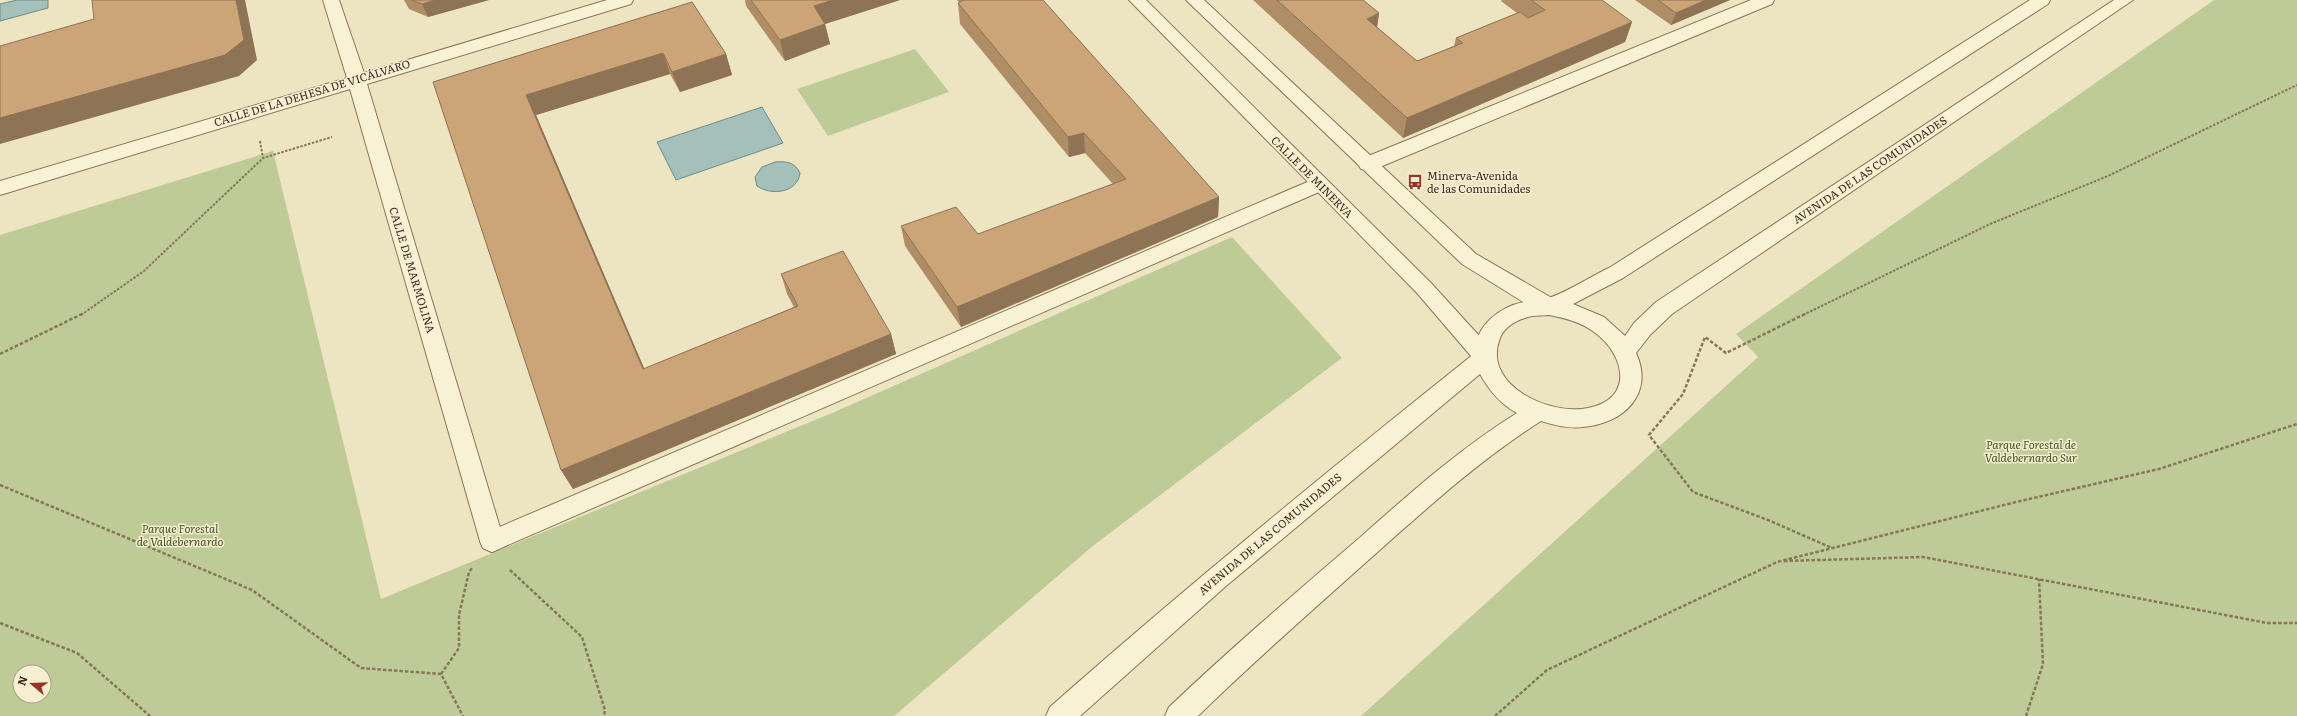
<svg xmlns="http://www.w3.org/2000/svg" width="2297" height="716" font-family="Literata,serif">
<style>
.green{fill:#bfcb96;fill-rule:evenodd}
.water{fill:#a4c0bb;stroke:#6b8e89}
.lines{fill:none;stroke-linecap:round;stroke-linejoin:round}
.pedestrian-casing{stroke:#877659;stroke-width:2}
.minor-casing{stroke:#877659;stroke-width:2}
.tertiary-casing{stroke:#877659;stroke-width:2}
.path-far1{stroke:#877659;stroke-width:2;stroke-dasharray:2.5 1.5;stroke-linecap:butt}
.path{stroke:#877659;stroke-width:2.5;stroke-dasharray:3.5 2;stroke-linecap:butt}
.pedestrian{fill:#f8f2d5;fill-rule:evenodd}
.minor{fill:#f8f2d5;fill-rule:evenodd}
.tertiary{fill:#f8f2d5;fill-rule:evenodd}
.wall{fill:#af8d67}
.shaded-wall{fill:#8e7354}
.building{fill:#cba478;stroke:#8e7354}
.labels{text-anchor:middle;stroke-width:3;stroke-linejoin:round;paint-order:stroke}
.street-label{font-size:11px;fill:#372c1d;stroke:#f5eed1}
.poi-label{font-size:11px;fill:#372c1d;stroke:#f5eed1;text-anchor:start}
.park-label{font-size:11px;font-style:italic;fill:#425324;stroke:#f5eed1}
</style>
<rect width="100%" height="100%" fill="#ede5c2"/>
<path class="green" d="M2214 0H2297V716H1361L1758 357 1736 334Z
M915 49 949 92 828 136 797 89Z
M273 151 381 599 832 413 1232 237 1342 358 1094 545 894 716H0V235ZM20 672H44V696H20Z"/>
<path class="water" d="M17 0H48V8L0 21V4Z
M762 107 783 143 676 180 657 142Z
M775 162C786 161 795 162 800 173 798 193 771 196 757 186L755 177 762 167Z"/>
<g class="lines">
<defs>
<path id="pedestrian" d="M1751 0H1774L1772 4 1375 169 1368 170 1361 169 1358 164 1361 159Z
M1319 177 1326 179 1329 184 1326 189 501 548 492 552 483 548 480 541 483 534Z"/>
<path id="minor" d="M323 0H339L364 73 607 0H633L631 4 367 84 504 541 501 548 492 552 483 548 480 541 350 89 0 195V181L347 78Z
M1129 0H1146L1431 283 1493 351 1496 357 1493 363 1485 365 1477 363 1417 293Z
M1186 0H1204L1476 254 1557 301 1560 307 1557 313 1549 315 1541 313 1462 264Z"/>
<path id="tertiary" d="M2030 0H2050L2048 4 1623 278 1573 304 1604 317 1625 336 1634 323 1656 302 2114 0H2133L1672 314 1650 335 1636 353C1655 394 1623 424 1583 427 1569 429 1554 425 1541 421 1480 460 1427 508 1373 556 1314 609 1254 661 1198 716H1165L1169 707C1230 649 1293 595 1357 540 1408 495 1459 449 1517 413 1500 404 1489 390 1480 374L1226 586 1080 716H1046L1050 707C1188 585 1331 468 1475 353 1475 326 1499 307 1524 302 1531 300 1539 301 1545 299 1563 295 1591 276 1609 268ZM1549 315C1565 318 1581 322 1594 332 1625 354 1635 399 1588 408 1552 416 1484 387 1499 341 1502 329 1514 321 1525 318 1532 315 1541 316 1549 315Z"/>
</defs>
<use href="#pedestrian" class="pedestrian-casing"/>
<use href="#minor" class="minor-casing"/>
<use href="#tertiary" class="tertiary-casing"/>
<path class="path-far1" d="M260 141 263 158
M81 315 144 271 263 158 332 137
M1803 315 1990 224 2108 176 2297 85"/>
<path class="path" d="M1805 314 1726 353 1705 337 1683 394 1649 435 1693 492 1768 520 1832 548
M0 354 82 314
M0 485 252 590 361 668 441 674 463 716
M1784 561 1923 557 2267 623H2297
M510 570 582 637 605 710 604 716
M0 623 77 653 150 716
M441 674 459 648V615L469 572 473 567
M1495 716 1547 670 1777 562 2012 503 2159 469 2297 424
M2026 716 2043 664 2039 579"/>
<use href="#pedestrian" class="pedestrian"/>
<use href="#minor" class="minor"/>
<use href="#tertiary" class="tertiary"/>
</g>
<path class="wall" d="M404 0H489L428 17 409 9Z
M745 0H900L825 24 830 44 785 61 746 6Z
M957 0H1043L1219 197 1218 217 961 327 905 246 901 226 978 234 1113 184 1085 153 1069 157 960 24 958 3 959 2Z
M1253 0H1363L1379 13 1377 27 1417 61 1454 46 1456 38 1517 13 1501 1 1502 0H1602L1632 22 1625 42 1403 138Z
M1635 0H1730L1671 25Z
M692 2 726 54 732 75 680 92 670 74 536 115 644 369 794 307 787 294 781 274 891 334 896 354 573 489 561 470 433 82Z"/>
<path class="shaded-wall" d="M236 0H245L257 60 239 76 0 144V118Z
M436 0H489L428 17 422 4Z
M833 0H900L825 24 830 44 785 61 780 40 814 6Z
M1706 0H1730L1671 25 1676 13Z
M1379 13 1376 34 1367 19Z
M1632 22 1625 42 1403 138 1407 118Z
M663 53 670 74 536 115 653 389 643 369 526 95Z
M726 54 732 75 680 92 672 72Z
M1084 133 1085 153 1069 157 1068 137Z
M1219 197 1218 217 961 327 957 307Z
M891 334 896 354 573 489 561 470Z"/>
<path class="building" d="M92 0H236L244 40 225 55 0 118V46L94 19Z
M412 0H436L422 4Z
M751 0H833L814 6 825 24 780 40Z
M964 0H1043L1219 197 957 307 901 226 956 207 978 234 1126 179 1084 133 1068 137 958 3Z
M1277 0H1363L1379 13 1367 19 1417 61 1463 43 1456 38 1520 12 1528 18 1545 10 1531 0H1602L1632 22 1407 118Z
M1658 0H1706L1676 13Z
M692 2 726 54 672 72 663 53 526 95 643 369 798 306 781 274 843 251 891 334 561 470 433 82Z"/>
<defs>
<symbol id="bus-bare" viewBox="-9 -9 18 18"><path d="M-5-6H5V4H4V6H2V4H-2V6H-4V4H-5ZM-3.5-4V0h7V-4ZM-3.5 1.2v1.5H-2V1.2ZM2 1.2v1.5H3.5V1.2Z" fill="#95352a" stroke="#f5eed1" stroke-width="2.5" paint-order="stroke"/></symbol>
</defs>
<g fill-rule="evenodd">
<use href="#bus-bare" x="1404" y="171" width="22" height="22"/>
</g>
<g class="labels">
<g class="street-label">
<text transform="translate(312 93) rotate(-17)" y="4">CALLE DE LA DEHESA DE VICÁLVARO</text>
<text transform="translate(1870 170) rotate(-34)" y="4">AVENIDA DE LAS COMUNIDADES</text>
<text transform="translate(1312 177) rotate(45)" y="4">CALLE DE MINERVA</text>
<text transform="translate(412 270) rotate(73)" y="4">CALLE DE MARMOLINA</text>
<text transform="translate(1270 534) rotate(-40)" y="4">AVENIDA DE LAS COMUNIDADES</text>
</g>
<g class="poi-label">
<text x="1427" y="180">Minerva-Avenida<tspan x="1427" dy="13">de las Comunidades</tspan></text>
</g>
<g class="park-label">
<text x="2031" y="449">Parque Forestal de<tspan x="2031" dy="13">Valdebernardo Sur</tspan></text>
<text x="180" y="533">Parque Forestal<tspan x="180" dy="13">de Valdebernardo</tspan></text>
</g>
</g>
<g transform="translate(32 684) rotate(289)"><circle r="19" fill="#f5eed1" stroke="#a9a089"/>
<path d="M0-3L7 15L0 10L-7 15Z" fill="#95352a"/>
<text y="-6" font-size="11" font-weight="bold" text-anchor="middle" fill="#372c1d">N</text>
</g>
</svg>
